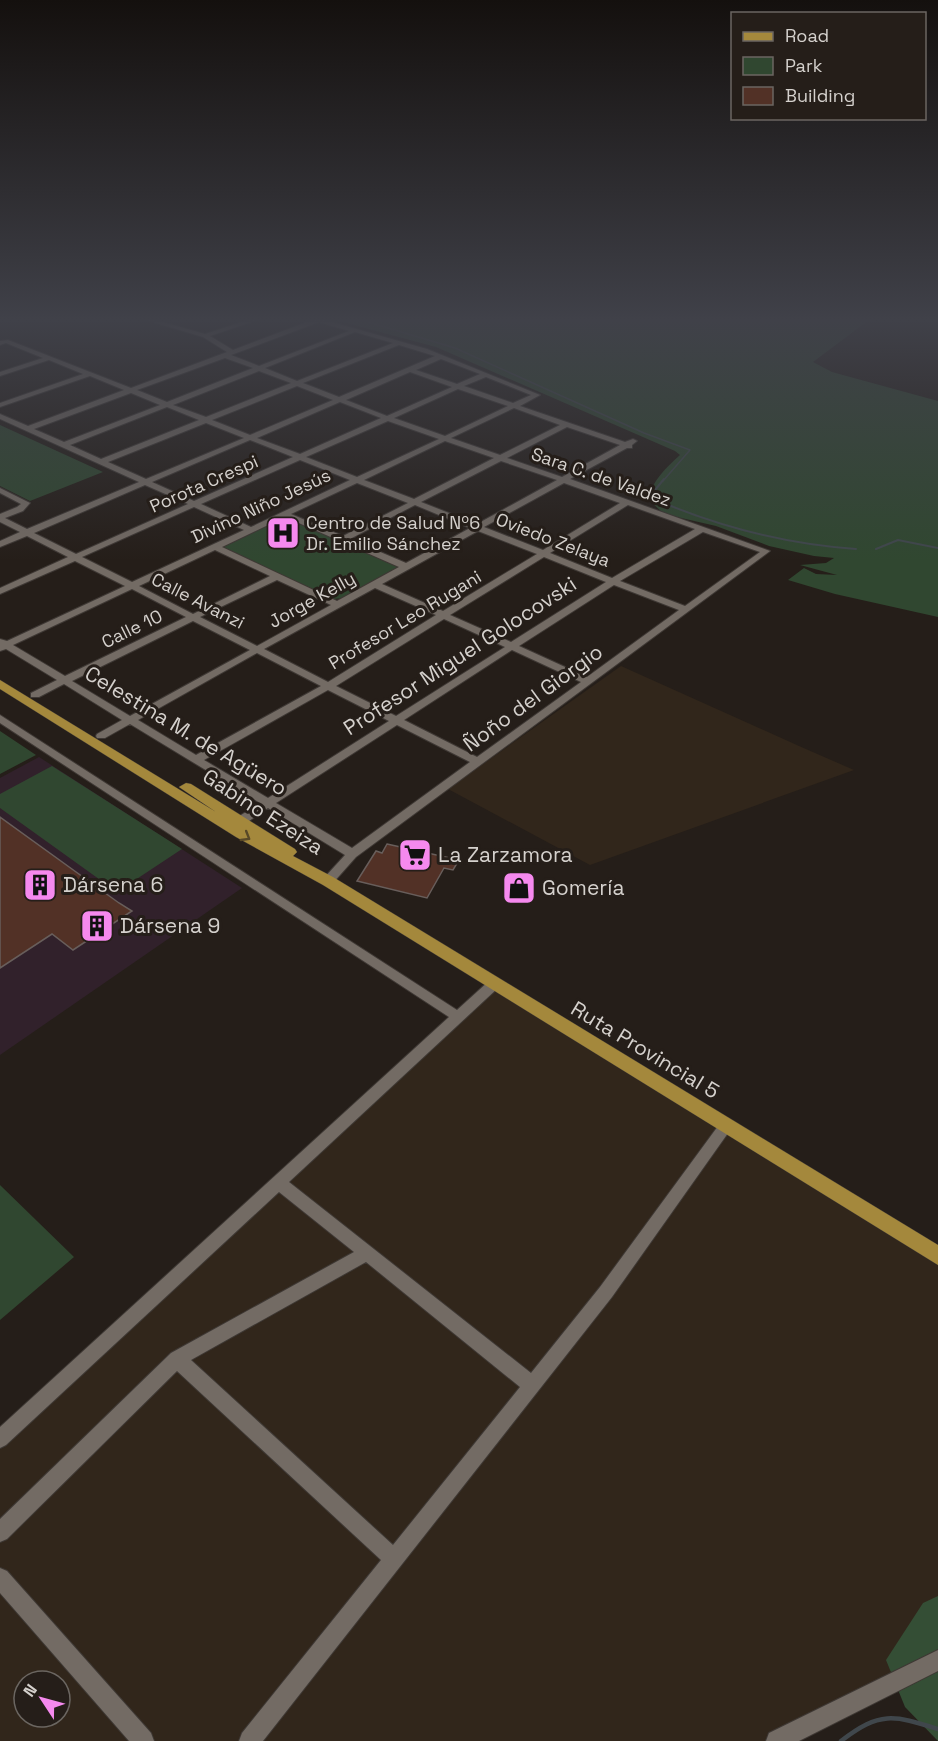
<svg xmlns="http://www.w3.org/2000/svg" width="938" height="1741" font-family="'Space Grotesk',sans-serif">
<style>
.commercial{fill:#31212b}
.built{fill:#31261b;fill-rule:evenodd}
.green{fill:#304730}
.forest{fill:#344e35}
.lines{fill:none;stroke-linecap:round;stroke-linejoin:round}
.stream-far2{stroke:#40474c;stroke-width:1.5}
.stream-far1{stroke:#40474c;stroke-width:2}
.stream{stroke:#40474c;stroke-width:4.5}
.building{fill:#523126;stroke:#685e5b;stroke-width:1.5}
.minor-casing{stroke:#3e3834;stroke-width:2}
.major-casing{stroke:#3e3834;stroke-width:1}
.minor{fill:#736b64;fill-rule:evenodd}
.major{fill:#a4883c;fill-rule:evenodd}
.oneway{stroke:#584827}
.labels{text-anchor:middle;stroke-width:6;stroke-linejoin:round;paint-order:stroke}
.far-street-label{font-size:18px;fill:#d5d1cd;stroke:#251e19}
.far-poi-label{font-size:18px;fill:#d5d1cd;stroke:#251e19;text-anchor:start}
.street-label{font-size:21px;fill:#d5d1cd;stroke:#251e19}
.poi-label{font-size:21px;fill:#d5d1cd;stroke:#251e19;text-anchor:start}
</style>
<rect width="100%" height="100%" fill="#251e19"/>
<path class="commercial" d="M39 757 242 888 0 1055V778Z"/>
<path class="built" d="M621 666 799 746 854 770 590 865 448 789Z
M494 984 938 1258V1660L777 1741H0V1443ZM24 1681H60V1717H24Z"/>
<path class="green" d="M324 317H873L813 362 832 372 938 401V617L835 594 788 580 804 568 816 574 837 575 800 565 826 563 834 558 814 556 769 546 716 526 664 514 649 500C651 481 667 467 680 455L675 451 436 347Z
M0 425 103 472 30 501 0 486Z
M287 518 398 566 399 567 345 598 334 599 224 548V545L278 519Z
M0 731 36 755 0 774Z
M52 766 182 849 117 892 0 808V794Z
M0 1185 74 1257 0 1320Z"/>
<path class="forest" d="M938 1596V1741L905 1707 886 1660 923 1603Z"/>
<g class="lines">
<path class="stream-far2" d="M351 317 455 348 644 433 690 450 663 481"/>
<path class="stream-far1" d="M664 479 655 490 654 499C719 527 785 544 856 549
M876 549 898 540 938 548"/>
<path class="stream" d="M841 1741C880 1711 893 1715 938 1729"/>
</g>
<path class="building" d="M0 817 119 903 132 911 73 950 52 934 0 968Z
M387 844 459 860 453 870 444 868 427 898 357 881 376 851 382 853Z"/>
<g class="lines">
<defs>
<path id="minor" d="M136 317H145L205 334 257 317H266L210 336 233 350 312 320 308 318 314 317 427 349 540 395 520 406 625 442 633 439 637 441 632 445V448H627L570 479 770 551 356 857 332 884H324L322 881 324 878 345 855 268 808 246 823H238L236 820 238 817 260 803 130 724 105 738H97L96 736 97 734 122 720 64 684 39 697H31V693L57 680 6 649 0 651V639L7 641 125 586 75 561 0 594V588L68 557 27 536 0 547V541L20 532 0 522V514L17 507 21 504 0 493V488L30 503 23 511 5 518 27 529 139 482 0 419V414L28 426 124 390 90 376 0 407V403L83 374 49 360 0 376V372L43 358 6 343 0 345V341L8 340 131 388 227 352 203 337ZM319 322 349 331 259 366 231 355ZM355 332 393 343 297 381 265 368ZM399 345 435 356 339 397 303 383ZM225 358 253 368 167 402 137 390ZM441 359 480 374 457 384 416 370ZM259 371 291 383 206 417 173 405ZM410 372 452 387 387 416 346 400ZM486 377 531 395 513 403 464 386ZM297 386 333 400 250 435 212 420ZM458 389 508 406 445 436 394 418ZM131 393 160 405 64 442 34 429ZM340 402 381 418 300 454 257 438ZM167 407 199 420 101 459 70 445ZM514 408 560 425 500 455 451 438ZM388 421 439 439 357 477 306 457ZM206 423 244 438 146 479 108 462ZM567 427 620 445 562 477 507 458ZM250 440 293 457 194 501 152 482ZM445 441 494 458 414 499 364 480ZM300 460 350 480 251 527 201 504ZM501 461 557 480 477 524 421 502ZM357 483 408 503 343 536 291 514ZM564 483 620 503 543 550 484 527ZM145 485 188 504 76 554 34 533ZM415 505 470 528 406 563 350 539ZM628 505 695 529 612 578 550 553ZM194 507 244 530 132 582 82 557ZM285 517 399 567 337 601 222 547ZM478 531 537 554 443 611 382 584ZM703 532 760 552 685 606 620 581ZM215 550 270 576 193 614 139 586ZM544 557 606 582 511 642 450 615ZM277 580 331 605 257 646 200 617ZM614 585 679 610 587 677 519 646ZM375 588 436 615 328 682 264 649ZM132 589 186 617 65 676 13 645ZM444 619 505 647 396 716 336 686ZM193 621 250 650 130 716 72 681ZM512 650 581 682 477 757 404 720ZM257 653 321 686 196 755 138 720ZM328 690 389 721 268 798 204 760ZM397 725 470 762 352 848 276 803Z
M0 715 457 1010 489 981H499L501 984 499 987 289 1182 531 1373 600 1287 721 1122 726 1120 731 1122 733 1126 612 1297 263 1741H239L242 1733 381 1560 177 1371 7 1539 0 1542V1519L171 1353 354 1252 279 1192 6 1445 0 1448V1427L449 1017 0 723ZM366 1262 520 1387 393 1545 191 1360Z
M0 1568 7 1571 151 1733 154 1741H129L0 1593Z
M938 1650V1671L799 1741H766L769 1733Z"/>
<path id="major" d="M0 680 216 812 179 787 186 783 191 784 295 849 297 852 293 856 333 877 938 1245V1265L323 885 236 837 0 689Z"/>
</defs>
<use href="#minor" class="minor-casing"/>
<use href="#major" class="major-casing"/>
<use href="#minor" class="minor"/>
<use href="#major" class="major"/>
</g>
<defs><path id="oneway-chevron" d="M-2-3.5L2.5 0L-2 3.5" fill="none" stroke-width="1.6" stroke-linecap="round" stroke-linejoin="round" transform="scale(1.5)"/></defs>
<use class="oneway" href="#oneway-chevron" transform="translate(246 837) rotate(31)"/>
<linearGradient id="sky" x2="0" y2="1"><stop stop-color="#14100e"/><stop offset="0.57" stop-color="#404149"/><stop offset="1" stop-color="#404149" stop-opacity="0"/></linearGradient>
<rect width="938" height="561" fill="url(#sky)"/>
<defs>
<symbol id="hospital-square" viewBox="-11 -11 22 22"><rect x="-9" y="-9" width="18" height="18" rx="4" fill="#f589ee" stroke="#251e19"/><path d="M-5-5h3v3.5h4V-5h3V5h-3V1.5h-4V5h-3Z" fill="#111"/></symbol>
<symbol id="supermarket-square" viewBox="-11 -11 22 22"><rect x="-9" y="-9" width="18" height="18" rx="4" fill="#f589ee" stroke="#251e19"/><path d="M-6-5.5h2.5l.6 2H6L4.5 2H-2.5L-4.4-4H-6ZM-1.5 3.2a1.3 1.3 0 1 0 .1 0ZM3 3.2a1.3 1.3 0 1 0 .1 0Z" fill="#111"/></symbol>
<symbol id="building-square" viewBox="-11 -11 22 22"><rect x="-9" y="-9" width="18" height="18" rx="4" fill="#f589ee" stroke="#251e19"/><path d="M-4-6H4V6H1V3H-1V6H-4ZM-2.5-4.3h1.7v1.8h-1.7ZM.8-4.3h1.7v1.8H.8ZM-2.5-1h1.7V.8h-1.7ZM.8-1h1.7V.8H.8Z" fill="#111"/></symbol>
<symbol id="shop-square" viewBox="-11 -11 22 22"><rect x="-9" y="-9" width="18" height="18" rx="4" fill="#f589ee" stroke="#251e19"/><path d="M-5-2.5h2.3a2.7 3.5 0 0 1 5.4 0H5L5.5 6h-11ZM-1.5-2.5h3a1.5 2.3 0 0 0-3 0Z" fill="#111"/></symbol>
</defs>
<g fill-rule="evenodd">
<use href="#hospital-square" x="264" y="514" width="38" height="38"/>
<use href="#supermarket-square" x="396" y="836" width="38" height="38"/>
<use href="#building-square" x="21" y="866" width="38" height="38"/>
<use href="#shop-square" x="500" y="869" width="38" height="38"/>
<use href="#building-square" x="78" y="907" width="38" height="38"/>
</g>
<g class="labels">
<g class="far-street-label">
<text transform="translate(601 477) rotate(19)" y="6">Sara C. de Valdez</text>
<text transform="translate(204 484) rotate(-24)" y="6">Porota Crespi</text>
<text transform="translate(261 506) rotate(-25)" y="6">Divino Niño Jesús</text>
<text transform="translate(553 540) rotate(21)" y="6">Oviedo Zelaya</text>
<text transform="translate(312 600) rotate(-29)" y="6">Jorge Kelly</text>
<text transform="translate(198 601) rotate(27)" y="6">Calle Avanzi</text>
<text transform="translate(405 620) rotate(-31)" y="6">Profesor Leo Rugani</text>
<text transform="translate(132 629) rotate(-26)" y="6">Calle 10</text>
</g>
<g class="far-poi-label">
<text x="306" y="529">Centro de Salud Nº6<tspan x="306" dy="21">Dr. Emilio Sánchez</tspan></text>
</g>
<g class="street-label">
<text transform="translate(460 656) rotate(-33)" y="7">Profesor Miguel Golocovski</text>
<text transform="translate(533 698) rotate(-36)" y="7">Ñoño del Giorgio</text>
<text transform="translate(186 731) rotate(31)" y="7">Celestina M. de Agüero</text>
<text transform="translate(263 812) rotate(33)" y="7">Gabino Ezeiza</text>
<text transform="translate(645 1050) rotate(31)" y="7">Ruta Provincial 5</text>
</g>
<g class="poi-label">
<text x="438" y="862">La Zarzamora</text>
<text x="63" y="892">Dársena 6</text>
<text x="542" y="895">Gomería</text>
<text x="120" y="933">Dársena 9</text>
</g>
</g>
<rect x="731" y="12" width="195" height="108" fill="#251e19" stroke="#6b6661" stroke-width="1.5"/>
<rect x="743" y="32" width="30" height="9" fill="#a4883c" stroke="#6b6661" stroke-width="1.5"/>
<text x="785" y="42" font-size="18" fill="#d5d1cd">Road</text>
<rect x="743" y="57" width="30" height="18" fill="#304730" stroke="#6b6661" stroke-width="1.5"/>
<text x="785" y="72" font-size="18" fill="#d5d1cd">Park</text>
<rect x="743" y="87" width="30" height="18" fill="#523126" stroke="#6b6661" stroke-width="1.5"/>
<text x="785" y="102" font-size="18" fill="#d5d1cd">Building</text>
<g transform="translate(42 1699) rotate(306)"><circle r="28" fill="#251e19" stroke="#6b6661" stroke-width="1.5"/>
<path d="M0-4.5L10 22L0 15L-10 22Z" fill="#f589ee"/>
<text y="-9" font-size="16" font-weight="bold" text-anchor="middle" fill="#d5d1cd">N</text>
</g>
</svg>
